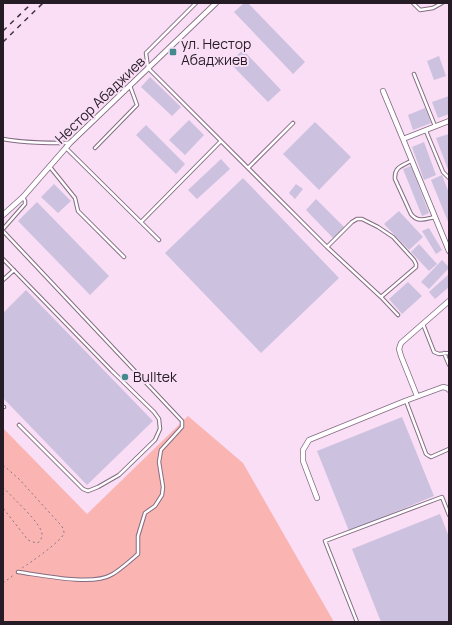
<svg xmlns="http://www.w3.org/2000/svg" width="452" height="625" font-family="Manrope,sans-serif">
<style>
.green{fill:#fab5b2}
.building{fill:#ccc1de}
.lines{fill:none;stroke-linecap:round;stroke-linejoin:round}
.lane-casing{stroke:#836c81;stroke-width:4.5}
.street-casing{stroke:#836c81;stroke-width:6}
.path{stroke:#887787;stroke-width:1;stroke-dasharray:2 3;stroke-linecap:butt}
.lane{stroke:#fff;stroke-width:2.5}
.street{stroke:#fff;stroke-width:4.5}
.rail{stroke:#413540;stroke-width:1.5;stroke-dasharray:5 5;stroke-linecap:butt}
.poi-dot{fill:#428a8d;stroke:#f9def6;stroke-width:1.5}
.labels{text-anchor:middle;stroke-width:4;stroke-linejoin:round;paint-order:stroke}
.poi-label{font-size:14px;fill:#251c25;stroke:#f9def6;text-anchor:start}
.street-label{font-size:14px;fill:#251c25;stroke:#f9def6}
</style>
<rect width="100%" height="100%" fill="#f9def6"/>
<path class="green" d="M188 416 243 463 334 622H3V428L87 514Z"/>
<path class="building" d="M244 3H248L305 62 293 74 234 12Z
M243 50 281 90 268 102 229 62Z
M439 56 446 76 434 80 427 61Z
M150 77 181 107 172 116 141 87Z
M449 96V114L438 118 432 102Z
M425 108 431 123 413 130 408 115Z
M189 120 204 135 185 155 169 140Z
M315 122 351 157 319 190 283 154Z
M146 125 185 164 176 174 136 135Z
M449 134V172L436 138Z
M424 142 436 175 424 180 412 147Z
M221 159 230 169 197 199 188 190Z
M411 166 429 213 422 216 403 169Z
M442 175 449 193V224L431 180Z
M243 178 339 278 261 353 165 253Z
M54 184 71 201 58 213 41 197Z
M296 184 303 189 295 199 289 193Z
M316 199 344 227 333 238 306 210Z
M37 202 109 276 90 295 18 221Z
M399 211 423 237 409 250 384 224Z
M429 228 442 250 436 254 422 231Z
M419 244 437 264 429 271 411 252Z
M442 260 449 267V268L429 289 421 282Z
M449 274V287L435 299 429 292Z
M408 282 422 296 402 314 389 299Z
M26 290 153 421 87 485 3 398V313Z
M402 417 434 496 349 531 317 451Z
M440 514 449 537V622H381L352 549Z"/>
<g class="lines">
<defs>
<path id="lane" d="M196 3 146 53 148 68 327 247 381 297 398 315
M413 3 420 10 433 8 442 3
M414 74 435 126
M426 131 443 172 449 178
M3 139C25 143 47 143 70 143
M66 148 159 240
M95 148 137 105 130 86
M411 161C402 166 394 167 395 179L411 214C418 223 425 219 435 217
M50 167 75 198 78 211 124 257
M248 168 293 123
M141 222 221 141
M3 229 25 204V201L23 197
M3 231 182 421V427L161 450 159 462 163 487 162 495 155 506 145 513 138 536V554C131 560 119 571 111 575 92 586 41 575 18 572
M327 247 352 222 357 219H362L378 227 393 237 414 260 416 264V267L381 297
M3 259 112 371 154 412 159 419 160 429 155 440 119 475 98 487 88 491 83 489 19 425
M3 280 14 270
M423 324 434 352 439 354 449 353
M444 353 449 365
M406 401 426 454 429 456 431 457 449 449
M3 407H4
M357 622 325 541 442 497 449 515"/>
<path id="street" d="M383 91 403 139 449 251
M403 139 449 121
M3 215 23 197 70 143 216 3
M417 396 401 356 399 349 401 343 449 301
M317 498 303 461V450L309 440 405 401 443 387 447 388 449 390"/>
</defs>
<use href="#lane" class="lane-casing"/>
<use href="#street" class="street-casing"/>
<path class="path" d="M3 465 19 479 58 522C61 525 64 528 64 533 63 540 30 563 22 568
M3 487C11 497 43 524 42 535 42 539 40 540 38 543L33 542 28 540 3 508
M3 540V545
M3 583 15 574"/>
<use href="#lane" class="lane"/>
<use href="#street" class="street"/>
<path class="rail" d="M3 31 32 3
M3 42 43 3"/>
</g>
<g class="poi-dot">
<rect x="169" y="48" width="8" height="8" rx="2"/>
<circle cx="125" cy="377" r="4"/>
</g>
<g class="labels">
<g class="poi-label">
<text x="181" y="49">ул. Нестор<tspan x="181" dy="16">Абаджиев</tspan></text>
<text x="133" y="382">Bulltek</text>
</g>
<g class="street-label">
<text transform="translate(100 100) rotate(-44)" y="5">Нестор Абаджиев</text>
</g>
</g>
<rect width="452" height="625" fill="none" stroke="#251c25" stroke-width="8"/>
</svg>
